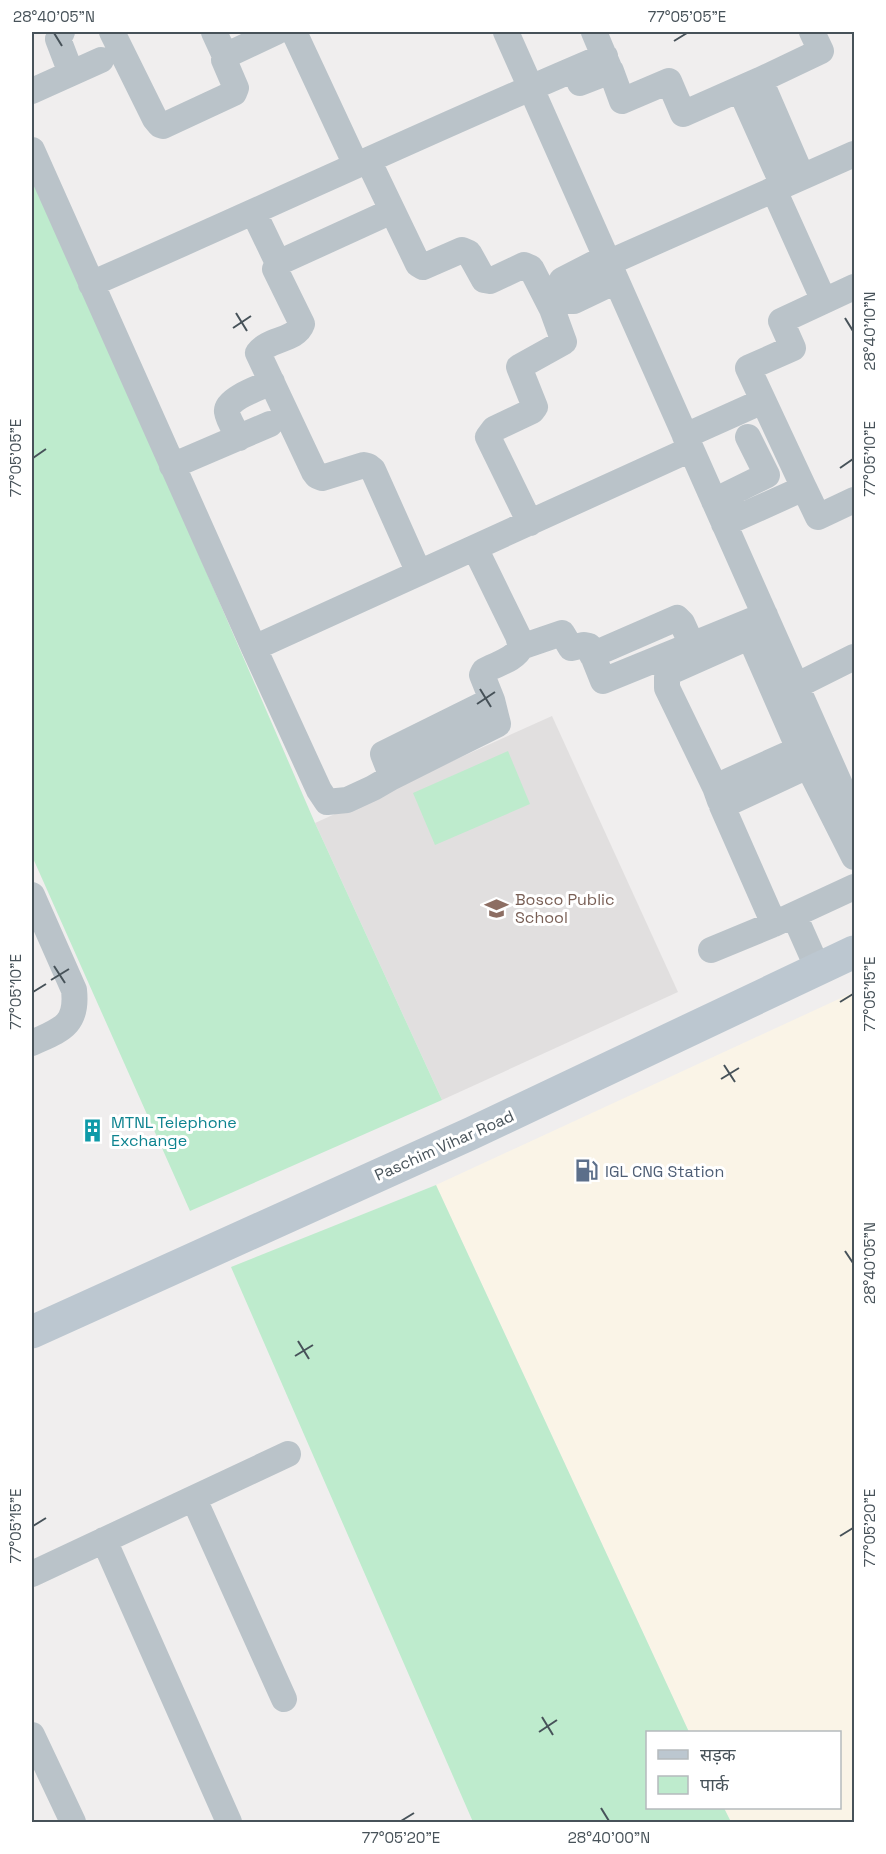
<svg xmlns="http://www.w3.org/2000/svg" width="886" height="1854" font-family="'Space Grotesk','Noto Sans Devanagari',sans-serif">
<style>
.commercial{fill:#faf4e7}
.education{fill:#e1dfdf}
.green{fill:#beebcd}
.lines{fill:none;stroke-linecap:round;stroke-linejoin:round}
.street{stroke:#bac3c9;stroke-width:26}
.secondary{stroke:#bcc7d0;stroke-width:33}
.ticks{fill:none;stroke:#475259;stroke-width:2}
.labels{text-anchor:middle;stroke-width:6;stroke-linejoin:round;paint-order:stroke}
.education-label{font-size:16px;fill:#785e54;stroke:#fff;text-anchor:start}
.culture-label{font-size:16px;fill:#0d838f;stroke:#fff;text-anchor:start}
.street-label{font-size:16px;fill:#475259;stroke:#fff}
.service-label{font-size:16px;fill:#4e5e75;stroke:#fff;text-anchor:start}
.neatline{fill:none;stroke:#475259;stroke-width:2}
.ticks-label{font-size:15px;text-anchor:middle;fill:#475259}
</style>
<rect width="100%" height="100%" fill="#f0eeee"/>
<path class="commercial" d="M854 992V1822H731L724 1808H840V1732H689L436 1185Z"/>
<path class="education" d="M552 716 678 992 442 1100 315 823Z"/>
<path class="green" d="M32 169 315 823 442 1100 190 1211 32 856Z
M508 751 530 804 435 845 413 793Z
M436 1185 689 1732H648V1808H724L731 1822H473L231 1267Z"/>
<g class="lines">
<path class="street" d="M62 32 58 39 71 73
M112 32 155 119 160 125 163 126 234 93 236 88 224 60 225 56 276 32
M214 32 225 56
M294 32 356 165
M506 32 854 816
M594 32 610 70
M760 80 821 51 812 32
M580 83 611 71 622 101 669 81 683 114 760 80 802 177
M740 89 783 185
M32 91 101 60
M32 150 254 648 319 790 327 802 347 800 373 788 392 777 383 754 492 700 482 675 484 671C496 664 515 660 521 647L562 633 571 648 584 645 589 646 603 681 765 615
M368 160 418 264 423 267 462 250 469 253 484 280 490 281 524 265 531 268 552 309 564 342 519 367 535 407 532 411 494 429 488 437 530 523
M774 190 824 301
M392 211 278 263 275 269 302 324C296 341 269 338 258 353L314 472 317 476 322 478 364 465 368 466 373 470 419 573
M254 213 278 263
M605 258 562 280C557 288 560 295 566 301H574L616 281
M608 263 854 154
M91 284C263 209 432 129 605 56
M685 436 763 401
M239 438C235 430 228 420 227 412 225 399 261 387 272 382
M172 466 270 424
M804 488 818 517 854 500
M714 501 767 475 748 437
M724 524 804 488 748 368 793 348 781 321 854 287
M475 548 518 636 521 647
M254 648 691 449
M592 655 677 618 682 623 692 645
M796 686 854 657
M812 764 722 806 774 924 854 887
M808 766 854 857
M392 777 498 724 492 700
M715 787 667 688V677L672 671 744 639H748L753 644 799 749
M720 801 715 787 815 742
M32 895 74 990C78 1026 60 1030 32 1043
M794 915 818 969
M711 950 774 924
M194 1499 284 1699
M104 1540 229 1822
M32 1574 288 1454
M32 1735 73 1822"/>
<path class="secondary" d="M32 1332 472 1133 854 952"/>
</g>
<path class="ticks" d="M54 33 62 46M674 41 687 33M236 313 247 331M845 318 853 331M233 328 251 316M33 458 46 449M840 468 853 459M480 689 491 707M477 704 495 692M54 966 65 983M51 980 69 969M33 992 46 984M840 1002 853 994M724 1065 735 1082M721 1079 739 1068M845 1251 853 1263M298 1341 309 1359M295 1356 313 1345M33 1526 46 1518M840 1536 853 1528M542 1717 553 1735M539 1732 557 1720M601 1808 609 1821M401 1821 414 1813"/>
<defs>
<symbol id="school-bare" viewBox="-9 -9 18 18"><path d="M0-5L7-2L0 1L-7-2ZM-4 1L0 2.5L4 1V4Q0 6-4 4Z" fill="#8d6e63" stroke="#fff" stroke-width="2.5" paint-order="stroke"/></symbol>
<symbol id="building-bare" viewBox="-9 -9 18 18"><path d="M-4-6H4V6H1V3H-1V6H-4ZM-2.5-4.3h1.7v1.8h-1.7ZM.8-4.3h1.7v1.8H.8ZM-2.5-1h1.7V.8h-1.7ZM.8-1h1.7V.8H.8Z" fill="#0f9aa8" stroke="#fff" stroke-width="2.5" paint-order="stroke"/></symbol>
<symbol id="fuel-bare" viewBox="-9 -9 18 18"><path d="M-5.5-6h7V0h2V4h1.3V-2.5L3-4.5l.8-.8L6-3V5H2.5V1h-1V6h-7ZM-4.2-4.7v3.2H.2V-4.7Z" fill="#5c6f8a" stroke="#fff" stroke-width="2.5" paint-order="stroke"/></symbol>
</defs>
<g fill-rule="evenodd">
<use href="#school-bare" x="480" y="892" width="33" height="33"/>
<use href="#building-bare" x="76" y="1114" width="33" height="33"/>
<use href="#fuel-bare" x="570" y="1154" width="33" height="33"/>
</g>
<g class="labels">
<g class="education-label">
<text x="515" y="905">Bosco Public<tspan x="515" dy="18">School</tspan></text>
</g>
<g class="culture-label">
<text x="111" y="1128">MTNL Telephone<tspan x="111" dy="18">Exchange</tspan></text>
</g>
<g class="street-label">
<text transform="translate(444 1145) rotate(-24)" y="6">Paschim Vihar Road</text>
</g>
<g class="service-label">
<text x="605" y="1177">IGL CNG Station</text>
</g>
</g>
<rect width="886" height="1854" fill="none" stroke="#ffffff" stroke-width="66"/>
<rect x="646" y="1731" width="195" height="78" fill="#ffffff" stroke="#b5babd" stroke-width="1.5"/>
<rect x="658" y="1750" width="30" height="9" fill="#bcc7d0" stroke="#b5babd" stroke-width="1.5"/>
<text x="700" y="1761" font-size="18" fill="#475259">सड़क</text>
<rect x="658" y="1776" width="30" height="18" fill="#beebcd" stroke="#b5babd" stroke-width="1.5"/>
<text x="700" y="1791" font-size="18" fill="#475259">पार्क</text>
<rect x="33" y="33" width="820" height="1788" class="neatline"/>
<g class="ticks-label">
<text x="54" y="22">28°40'05"N</text>
<text x="687" y="22">77°05'05"E</text>
<text transform="translate(870 331) rotate(-90)" y="5">28°40'10"N</text>
<text transform="translate(16 458) rotate(-90)" y="5">77°05'05"E</text>
<text transform="translate(870 459) rotate(-90)" y="5">77°05'10"E</text>
<text transform="translate(16 992) rotate(-90)" y="5">77°05'10"E</text>
<text transform="translate(870 994) rotate(-90)" y="5">77°05'15"E</text>
<text transform="translate(870 1263) rotate(-90)" y="5">28°40'05"N</text>
<text transform="translate(16 1526) rotate(-90)" y="5">77°05'15"E</text>
<text transform="translate(870 1528) rotate(-90)" y="5">77°05'20"E</text>
<text x="401" y="1843">77°05'20"E</text>
<text x="609" y="1843">28°40'00"N</text>
</g>
</svg>
